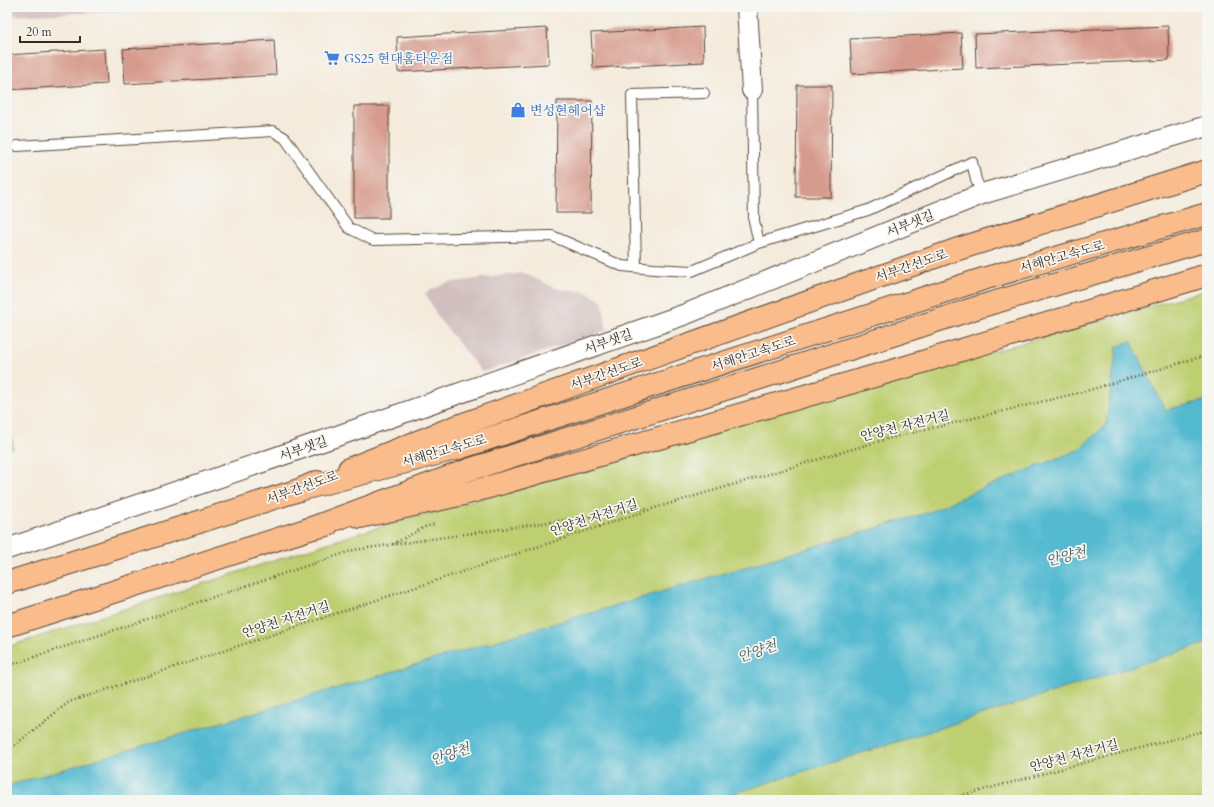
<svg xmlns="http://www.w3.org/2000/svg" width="1214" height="807" font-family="Cardo,'Noto Serif KR',serif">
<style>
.industrial{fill:#d1bfbf}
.green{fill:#becf71;stroke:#7c7c48}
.water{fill:#52bad0;stroke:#467277}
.building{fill:#d79b8d}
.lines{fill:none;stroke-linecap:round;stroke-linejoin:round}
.service-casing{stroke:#57473a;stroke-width:12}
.minor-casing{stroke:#57473a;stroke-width:22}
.trunk-casing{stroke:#57473a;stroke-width:24}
.motorway-casing{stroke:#57473a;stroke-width:24}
.path{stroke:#57473a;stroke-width:2.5;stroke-dasharray:1 3;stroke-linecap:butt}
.service{stroke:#fff;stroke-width:10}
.minor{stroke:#fff;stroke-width:20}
.trunk{stroke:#f9bc8a;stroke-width:22}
.motorway{stroke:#f9bc8a;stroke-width:22}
.labels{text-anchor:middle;stroke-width:3.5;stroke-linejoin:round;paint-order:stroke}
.shop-label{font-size:13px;fill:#366cbe;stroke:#f6f6f2;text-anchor:start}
.street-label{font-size:13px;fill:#3b2a1e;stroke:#f6f6f2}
.water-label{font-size:14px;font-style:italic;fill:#435c5c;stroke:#f6f6f2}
</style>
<rect width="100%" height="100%" fill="#f6f6f2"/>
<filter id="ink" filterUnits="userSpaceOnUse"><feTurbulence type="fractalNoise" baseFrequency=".025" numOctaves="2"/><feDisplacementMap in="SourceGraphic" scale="8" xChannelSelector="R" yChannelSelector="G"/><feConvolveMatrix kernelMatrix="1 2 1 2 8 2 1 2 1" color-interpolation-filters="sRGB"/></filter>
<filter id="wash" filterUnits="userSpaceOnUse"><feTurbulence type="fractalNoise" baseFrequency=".012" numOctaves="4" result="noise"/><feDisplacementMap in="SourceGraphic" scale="16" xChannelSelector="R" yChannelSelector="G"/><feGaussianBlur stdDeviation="0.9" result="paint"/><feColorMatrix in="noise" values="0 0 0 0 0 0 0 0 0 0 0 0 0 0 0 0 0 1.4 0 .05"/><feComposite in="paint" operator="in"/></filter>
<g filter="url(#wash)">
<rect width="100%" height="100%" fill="#f4ebdc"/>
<path class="industrial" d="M7 7H231L7 16Z
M523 273 558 289 584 291 602 301 607 330 482 372 439 319 425 293 446 283Z"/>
<path class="green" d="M1207 290V800H7V647L359 533Z
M7 412 13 448 7 450Z"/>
<path class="water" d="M1131 341 1165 410 1207 400V643L714 800H7V786L930 512 971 493 1078 450 1106 425 1117 347Z"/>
<g id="blocks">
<path class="building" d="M1168 26 1169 60 976 68 975 34Z
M703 27 704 62 593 68 591 33Z
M547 28 549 64 398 72 397 37Z
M961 33 963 68 852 74 850 39Z
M274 40 276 75 125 84 123 49Z
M105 49 107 84 7 90V55Z
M797 85H832L831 197H796Z
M557 101H592L591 213H556Z
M354 106H389V218H354Z"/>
</g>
</g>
<g filter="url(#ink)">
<use href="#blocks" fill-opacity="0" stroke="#57473a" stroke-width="1"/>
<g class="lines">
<defs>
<path id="service" d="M752 90 754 221 759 243
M17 146 273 131 285 138 349 228 373 240 552 236 622 266 654 269 692 271 759 243 868 210 972 162 976 180 982 194
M636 267 632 95 704 93"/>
<path id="minor" d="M747 7 752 90
M7 549 214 479 686 314 982 194 1207 126"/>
<path id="trunk" d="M349 469 455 427 955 250 1207 171
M360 517 468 493 909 366 1207 275
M7 583 299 490 317 482
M7 626 309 529 327 525"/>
<path id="motorway" d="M299 490 459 448 983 279 1207 214
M309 529 468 470 757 379 982 306 1207 240"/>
</defs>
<use href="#service" class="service-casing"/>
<use href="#minor" class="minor-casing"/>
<use href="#trunk" class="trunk-casing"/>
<use href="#motorway" class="motorway-casing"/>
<path class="path" d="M393 544 425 527 435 524
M7 666 354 550 648 508
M7 749 15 745 69 702 655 508 883 440 1086 391 1207 355
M945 800 1207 730"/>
<use href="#service" class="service"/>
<use href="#minor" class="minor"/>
<use href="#trunk" class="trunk"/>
<use href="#motorway" class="motorway"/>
</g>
</g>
<defs>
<symbol id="supermarket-bare" viewBox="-9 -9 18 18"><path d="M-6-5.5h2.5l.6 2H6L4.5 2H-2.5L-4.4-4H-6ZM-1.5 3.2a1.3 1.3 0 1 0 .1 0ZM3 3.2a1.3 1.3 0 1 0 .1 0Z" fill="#3f7fe0" stroke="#f6f6f2" stroke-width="2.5" paint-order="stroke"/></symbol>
<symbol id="shop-bare" viewBox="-9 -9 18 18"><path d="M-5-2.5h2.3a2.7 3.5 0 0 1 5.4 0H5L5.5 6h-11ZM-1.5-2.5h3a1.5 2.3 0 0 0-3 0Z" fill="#3f7fe0" stroke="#f6f6f2" stroke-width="2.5" paint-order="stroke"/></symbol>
</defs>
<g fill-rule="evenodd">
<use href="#supermarket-bare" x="321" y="47" width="22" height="22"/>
<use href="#shop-bare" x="507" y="99" width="22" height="22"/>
</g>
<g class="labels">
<g class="shop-label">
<text x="344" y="63">GS25 현대홈타운점</text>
<text x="530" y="115">변성현헤어샵</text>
</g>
<g class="street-label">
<text transform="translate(910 223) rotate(-22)" y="5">서부샛길</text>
<text transform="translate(1062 256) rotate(-16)" y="5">서해안고속도로</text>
<text transform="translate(911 265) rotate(-19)" y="5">서부간선도로</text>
<text transform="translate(608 341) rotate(-19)" y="5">서부샛길</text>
<text transform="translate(753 353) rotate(-18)" y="5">서해안고속도로</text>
<text transform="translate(606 373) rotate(-19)" y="5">서부간선도로</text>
<text transform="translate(905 425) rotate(-14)" y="5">안양천 자전거길</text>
<text transform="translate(303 448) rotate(-19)" y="5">서부샛길</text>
<text transform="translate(444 450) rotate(-16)" y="5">서해안고속도로</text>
<text transform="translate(302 487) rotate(-20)" y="5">서부간선도로</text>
<text transform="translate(594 517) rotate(-18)" y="5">안양천 자전거길</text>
<text transform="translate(286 619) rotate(-18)" y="5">안양천 자전거길</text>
<text transform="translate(1074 755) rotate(-15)" y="5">안양천 자전거길</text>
</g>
<g class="water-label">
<text transform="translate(1066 556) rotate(-14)" y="5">안양천</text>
<text transform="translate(757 651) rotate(-19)" y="5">안양천</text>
<text transform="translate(450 754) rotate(-19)" y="5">안양천</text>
</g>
</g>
<rect width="1214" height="807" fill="none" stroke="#f6f6f2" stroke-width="24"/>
<path d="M20 36v6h60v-6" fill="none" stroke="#3b2a1e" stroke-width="2"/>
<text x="26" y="36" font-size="12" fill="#3b2a1e" stroke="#f6f6f2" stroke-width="3" paint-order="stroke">20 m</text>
</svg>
